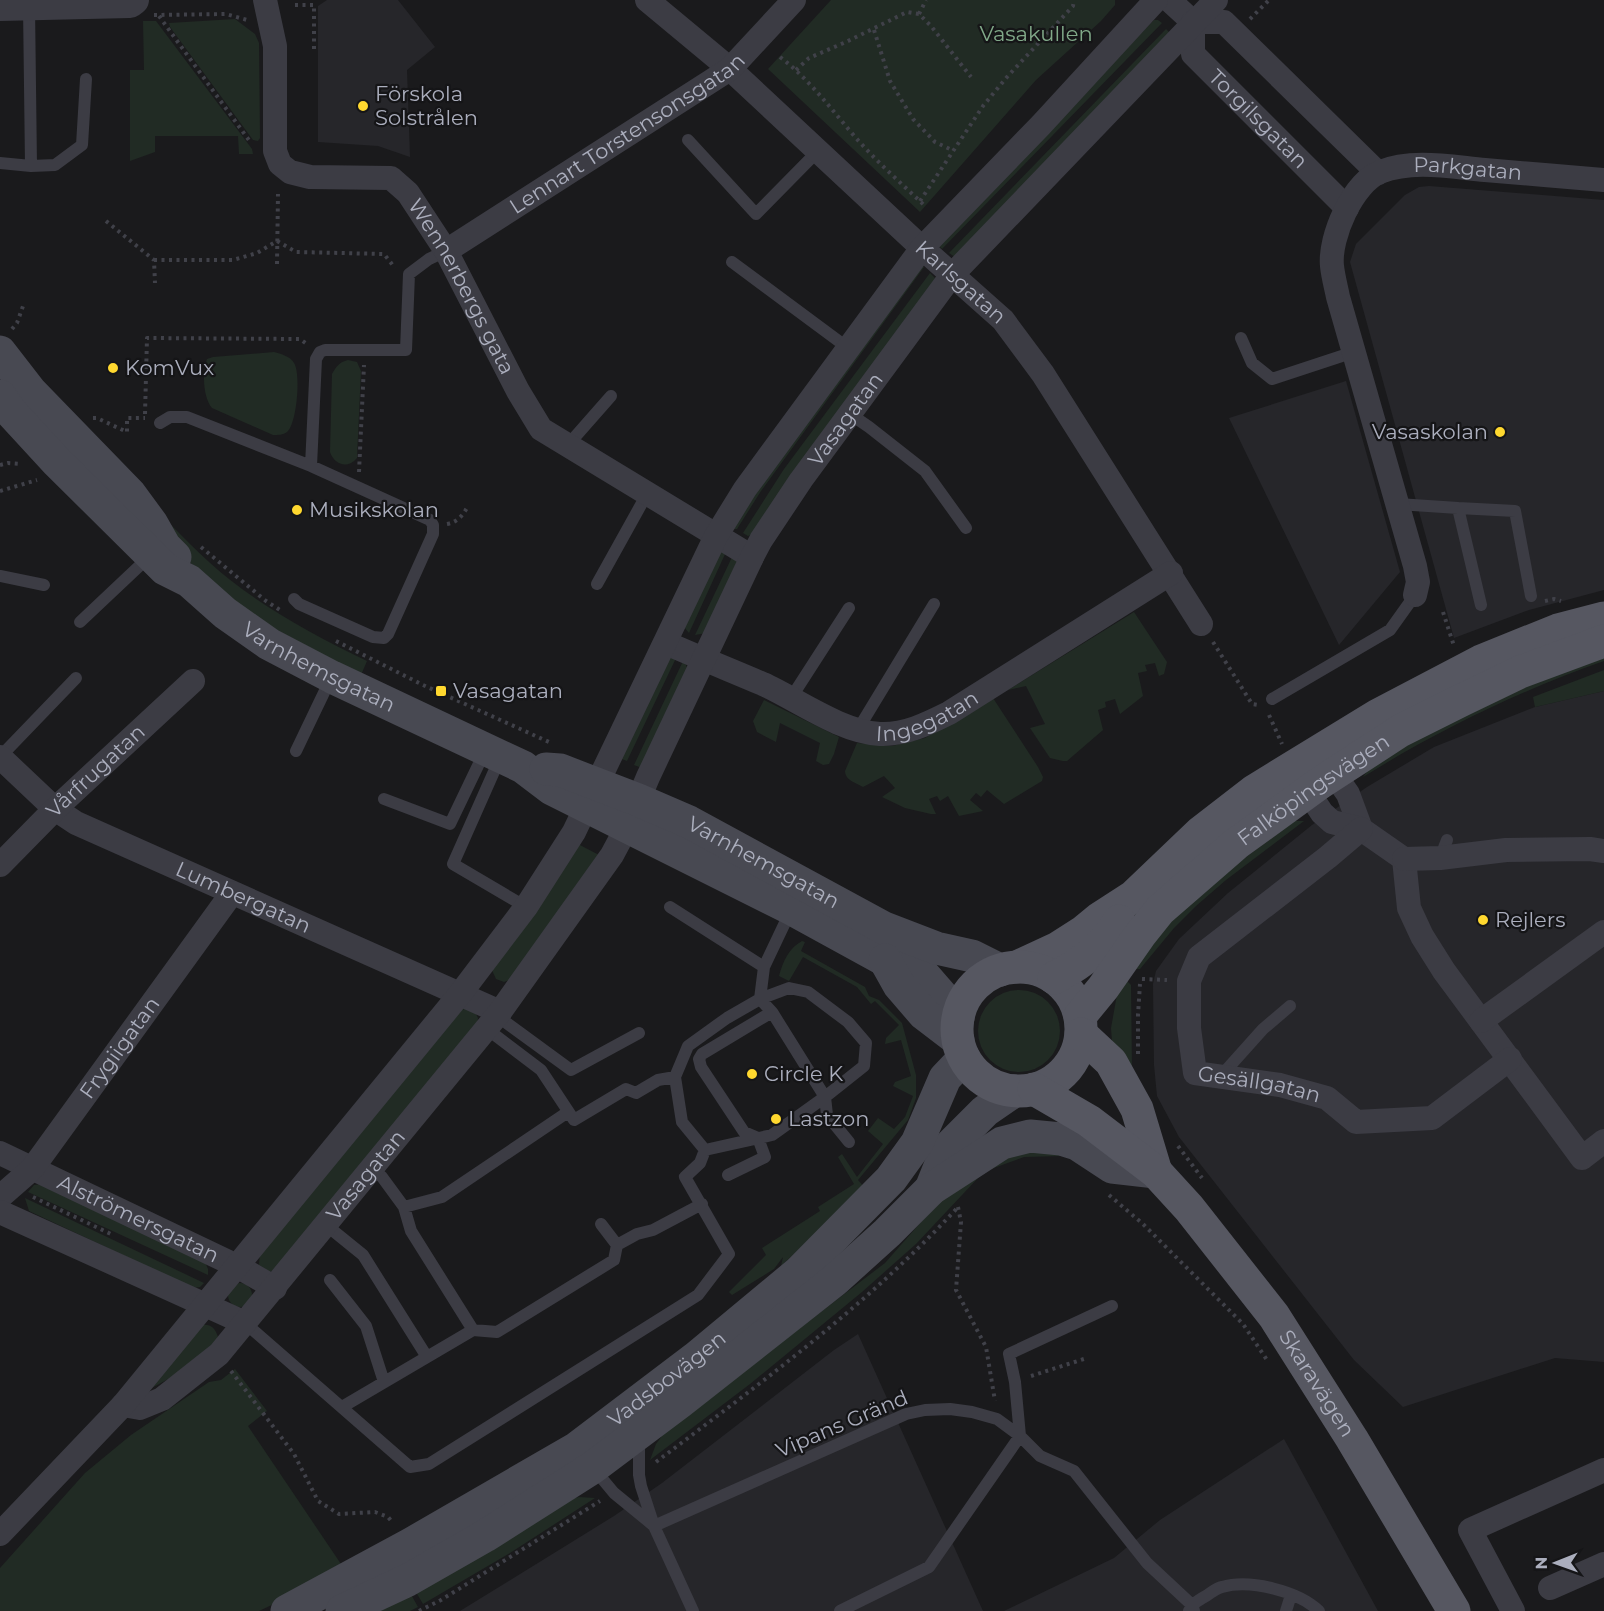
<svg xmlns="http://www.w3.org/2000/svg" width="1604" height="1611" font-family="Montserrat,sans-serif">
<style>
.built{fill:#26262a}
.green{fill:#212b24}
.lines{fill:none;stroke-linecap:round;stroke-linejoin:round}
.path{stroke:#404149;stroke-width:4;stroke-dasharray:3 4.5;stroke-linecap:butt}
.service{stroke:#3c3c44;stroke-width:12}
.minor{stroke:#3c3c44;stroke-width:24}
.tertiary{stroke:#3c3c44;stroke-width:30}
.secondary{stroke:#484952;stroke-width:33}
.primary{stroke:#565761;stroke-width:33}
.poi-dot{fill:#ffd82f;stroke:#151517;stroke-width:2}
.labels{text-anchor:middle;stroke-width:4.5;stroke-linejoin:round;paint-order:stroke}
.park-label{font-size:21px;fill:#81a989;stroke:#151517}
.poi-label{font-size:21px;fill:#abaebd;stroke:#151517;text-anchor:start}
.street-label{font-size:21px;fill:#abaebd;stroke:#151517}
</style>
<rect width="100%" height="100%" fill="#1a1a1c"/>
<path class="built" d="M327 0H398L435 47 407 70 410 157 378 146 318 142V6Z
M1429 186 1604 200V590L1529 610 1454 638 1350 262 1356 244 1405 195 1419 187Z
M1346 381 1400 572 1339 645 1229 418Z
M1604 691V1362L1555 1358 1403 1407 1354 1360 1179 1137 1157 1096 1154 1065 1153 984 1156 971 1179 939 1228 893 1312 825 1367 787 1434 747 1535 707Z
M858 1334 983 1611H460L614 1516 662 1483 834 1350Z
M1284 1439 1378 1611H1004L1114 1558 1160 1520Z"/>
<path class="green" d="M831 0H1115V5L1101 21 1036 80 920 212 768 69Z
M235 19 255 34 259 43 260 138 258 141 253 140 170 27 169 23Z
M1154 20H1158L1162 23 942 249 936 243Z
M143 21H156L252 149 253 154H239L238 136H155V152L130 161V70H144Z
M1166 29 1171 34 955 257 949 253Z
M916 263 924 267 761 491 737 529H734L753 486Z
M930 273 935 278 934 284 751 535 748 536 743 533 784 469Z
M274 352C281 354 290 356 294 363 301 373 297 424 287 432 283 435 278 435 273 435L212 408C203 397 202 373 207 359L213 357Z
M348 360 357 362 361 371 357 458C347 470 334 464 330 452L332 374C336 367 339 362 348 360Z
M152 506C177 530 202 558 229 579 272 613 318 637 367 661L361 675 264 623 222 593 176 549Z
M719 550 726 552 689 633 684 627Z
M733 555 738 559 706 633 695 635Z
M1134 612 1167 662 1164 674 1159 676 1155 663 1145 665 1147 671 1138 673 1143 696 1120 714 1115 699 1105 702 1106 707 1098 710 1103 730 1067 761H1063L1050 758 1030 728 1045 724 1026 686 1008 690Z
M1604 648V661C1519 691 1439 730 1363 777L1379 754Z
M677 656 627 761 619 758 669 658Z
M684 659 687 668 642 768 634 765Z
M1604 670V691L1535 707 1533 697Z
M993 698 1038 767 1043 777 1042 781 1004 804 987 790 981 797 976 793 970 800 983 811 959 816 948 796 940 801 937 796 929 799 936 814H931L905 808 882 797 895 788 884 776 863 787C856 783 845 780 845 771L857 743 892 746 925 738Z
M764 700 839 737 834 754 829 764 823 765 816 761 820 743 780 723 776 742 757 732 753 721Z
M1295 821H1304L1226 880 1196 906 1174 928 1140 969H1134L1170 913Z
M578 844 599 855 512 979 504 982 496 979 491 968Z
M802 941 805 942 801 951 865 987 869 996 879 1000 902 1023 916 1075V1098L908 1120 858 1180 865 1188 781 1266 783 1257 774 1269 732 1295 729 1292 766 1255 762 1248 820 1211 818 1207 854 1184 838 1157 842 1154 857 1177 883 1144 868 1131 878 1118 894 1129 905 1117 913 1096 893 1086 895 1082 911 1076 901 1040 885 1044 886 1038 899 1025 875 1001 871 1004 857 987 803 957 789 981 779 976C783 961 789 948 802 941Z
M1127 981 1131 985 1132 1069 1112 1041 1111 1028 1118 989Z
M978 1031a41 41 0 1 1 82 0a41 41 0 1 1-82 0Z
M467 1008 474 1010 478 1018 477 1026 276 1270 270 1272 259 1265 260 1252 457 1011Z
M1031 1146 1062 1156 1024 1157 991 1169 978 1178 916 1244 862 1292 750 1384 650 1460 656 1444 667 1429 885 1263 951 1188Z
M42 1184 205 1262 208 1269V1275L28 1192 34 1185Z
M25 1198 204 1283 200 1287 193 1288 29 1211Z
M228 1295a12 12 0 1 1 24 0a12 12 0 1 1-24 0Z
M202 1325C211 1324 215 1328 218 1337 209 1356 169 1380 149 1389Z
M235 1369 267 1411 248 1426 345 1570 259 1611H0V1568L85 1473 131 1435 209 1382 221 1380Z
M579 1497 595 1498 510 1553 423 1604 413 1587 564 1500Z
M408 1589 418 1607 410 1611H364Z"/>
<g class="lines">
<path class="path" d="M295 5H314V49
M919 14 926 0
M154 15 226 14 247 20
M159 16 251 143
M1250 19 1269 0
M874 30 890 81 913 119 935 142 952 150
M780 57C810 80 831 109 856 138 877 162 902 184 925 206
M796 70 809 58 846 42 907 12 919 14 931 26 971 77
M920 201 983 106 1007 77 1073 6 1074 0
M106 221 154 260 155 283
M154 260H233L257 253 277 241 296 252 384 254 395 268
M277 264 278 194
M12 329 17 323 23 306
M145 414 147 338 300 339 307 344
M93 418H97L127 432V418H145
M0 465 8 463 22 464
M359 472 364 365
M0 491 37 480
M447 524C458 522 463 515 468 506
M201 547 266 601 280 610
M1545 601 1554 599 1561 601
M1443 612 1454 646
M336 641 423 685 549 742
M1213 642 1252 704 1258 705
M1269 715 1282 744
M1142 979 1167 980
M1138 1054V1015L1140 984
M1178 1146 1202 1178
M1109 1195 1143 1224 1243 1324 1267 1360
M33 1197 113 1235
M958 1207 961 1222 956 1290 986 1347 995 1401
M231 1371 294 1454 318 1501 339 1514 375 1512 388 1517 393 1523
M1031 1376 1087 1358
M656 1462C761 1383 870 1303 959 1206
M419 1611 441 1600 600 1501"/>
<path class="service" d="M29 6 31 166
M688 140 756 214 818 151
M0 163 31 166 55 165 82 145 86 79
M732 262 848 348
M1241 338 1252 363 1272 379 1354 352
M850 414 869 427 925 471 966 528
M160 423 170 417H187L311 466 430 520 433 525V534L388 634 384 638 373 637 299 604 294 599
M567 446 611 396
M311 466 316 359 320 352 325 350H406L409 274 429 259 446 251
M1398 504 1458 508 1481 605
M1458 508 1515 511 1531 596
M0 576 44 585
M597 584 647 494
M80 622 151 555
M791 698 849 608
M1272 699 1390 630 1415 595
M857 731 934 604
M296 751 331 678
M0 757 76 678
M500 758 453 864 526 907
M384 799 450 824 485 751
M1440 858 1447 840
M670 907 764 967
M791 910 764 967 760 999 772 1012 825 1097 772 1135 705 1150 682 1122 675 1077 688 1046 727 1018 760 999 789 988 808 992 848 1022 866 1043 864 1066 825 1097 827 1115 849 1142
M497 1016 571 1070 639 1033
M487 1029 541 1070 574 1120 626 1089 636 1093 658 1080 675 1077
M1220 1077 1263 1029 1290 1006
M372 1169 382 1177 404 1207 411 1231 473 1330
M728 1175 765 1157 758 1138 744 1132 701 1067 699 1059 702 1054 772 1012
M404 1207 442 1197 568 1112
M601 1224 617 1245
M326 1225 363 1255 427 1357
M330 1280 366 1326 384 1382
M245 1323 410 1467 429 1464 698 1295 729 1254 685 1177 700 1163 705 1150
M342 1407 473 1330 497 1332 614 1260 617 1245 637 1234 653 1230 702 1204
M639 1437V1475L641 1486 654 1526 693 1611
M594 1469 614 1493 653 1525
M654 1526 906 1414 925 1410 950 1409 972 1412 997 1419 1020 1436 1040 1456 1074 1471 1147 1563 1192 1605 1194 1611
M840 1611 929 1567 1020 1436 1015 1382 1009 1354 1112 1306
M1189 1611C1193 1603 1199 1600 1206 1596 1211 1593 1216 1588 1222 1587 1250 1579 1298 1591 1319 1611
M1286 1611 1291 1595"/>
<g class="minor">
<path id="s1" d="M265 0 275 46V151L280 164 290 172 310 177 391 178 408 193 446 251 518 391 541 429 752 557"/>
<path id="s2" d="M647 0 730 69 922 248 1003 320 1043 374 1201 624"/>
<path d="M1169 0 1193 22H1224L1378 173"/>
<path id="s3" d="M1193 22V54L1347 208"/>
<path id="s4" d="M446 251 730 69 794 0"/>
<path id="s5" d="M1415 595 1418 582 1415 566 1338 297C1336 287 1333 276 1332 266 1329 237 1353 183 1380 172 1413 159 1451 167 1485 170 1525 173 1564 177 1604 180"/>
<path id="s6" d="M666 643C698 657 730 670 763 684 798 700 841 732 880 734 905 735 927 724 949 713L1171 573"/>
<path id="s7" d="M0 757 55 809 76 823 500 1012"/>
<path d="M1319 767 1334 774 1348 794 1361 829"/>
<path d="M1306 777 1308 792 1322 813 1332 822 1361 829 1404 859 1409 908 1422 936 1444 971 1582 1158 1604 1141"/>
<path id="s8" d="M1361 829 1328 857 1199 957 1189 981V1028L1195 1073 1280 1085 1327 1098 1356 1122 1432 1118 1510 1059"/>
<path d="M1404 859 1440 858 1506 850 1590 849 1604 851"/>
<path id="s9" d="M0 865 55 809 193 681"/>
<path d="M1481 1021 1604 932"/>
<path id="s10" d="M0 1153 237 1266 275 1288"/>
<path id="s11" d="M0 1197 32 1169 232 893"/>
<path d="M0 1212 245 1323"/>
<path id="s12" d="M123 1405 140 1408 162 1399 219 1354 500 1012 612 855 627 827 648 777 752 557 761 540 801 480 952 275 1216 0"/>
<path d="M0 1534 123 1405 460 994 526 907 574 832 716 536 745 489 922 248 1041 125 1156 0"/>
<path d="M1550 1588 1604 1564"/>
<path d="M1513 1611 1470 1530 1604 1470"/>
</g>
<path class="tertiary" d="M0 6 130 3 134 0"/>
<g class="secondary">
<path d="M0 352 31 392 130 494 152 524 165 547 175 557"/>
<path id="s13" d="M0 396 10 411 57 462 165 569 189 581 225 613 269 644 332 677 523 767 552 789 792 909 885 960 910 965 922 973 942 996 958 1018"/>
<path id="s14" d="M546 769 560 770 638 800 689 822 884 928 936 948 972 956 1000 970"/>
<path d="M885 960 899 985 924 1014 958 1040"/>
<path d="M931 1189 947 1149 985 1111 1014 1091"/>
<path id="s15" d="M287 1611 411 1544 577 1448 697 1357 798 1273 891 1179 917 1143 945 1078 964 1058"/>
<path d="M342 1611 408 1580 485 1536 592 1468 680 1402 835 1280 887 1233 931 1189 1002 1143 1030 1136 1061 1139 1077 1144 1112 1167 1156 1172"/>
</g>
<g class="primary">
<path d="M1017 967 1058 948 1083 932 1100 918 1134 896 1201 832 1254 791 1378 715 1481 661 1558 630 1604 618"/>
<circle cx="1019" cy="1029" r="62"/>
<path d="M1054 978C1081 964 1104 947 1119 921"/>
<path id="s16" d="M1080 1016 1103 988 1140 935 1160 910 1236 844 1320 783 1400 731 1462 700 1520 672 1604 641"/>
<path d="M1081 1034 1111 1062 1137 1109 1156 1172"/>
<path id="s17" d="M1034 1089 1089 1121 1156 1172 1189 1208 1274 1316 1352 1439 1454 1611"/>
</g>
</g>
<g class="poi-dot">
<circle cx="363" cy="106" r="6"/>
<circle cx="113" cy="368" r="6"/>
<circle cx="1500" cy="432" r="6"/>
<circle cx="297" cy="510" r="6"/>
<rect x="435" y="685" width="12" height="12" rx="3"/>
<circle cx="1483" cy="920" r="6"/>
<circle cx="752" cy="1074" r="6"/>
<circle cx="776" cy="1119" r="6"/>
</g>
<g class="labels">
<g class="park-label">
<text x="1036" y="41">Vasakullen</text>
</g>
<g class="poi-label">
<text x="375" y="101">Förskola<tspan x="375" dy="24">Solstrålen</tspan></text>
<text x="125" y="375">KomVux</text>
<text x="1488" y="439" text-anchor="end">Vasaskolan</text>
<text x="309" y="517">Musikskolan</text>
<text x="453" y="698">Vasagatan</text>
<text x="1495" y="927">Rejlers</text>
<text x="764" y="1081">Circle K</text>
<text x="788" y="1126">Lastzon</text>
</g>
<g class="street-label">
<text dy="7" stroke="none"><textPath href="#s3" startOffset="124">Torgilsgatan</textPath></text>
<text dy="7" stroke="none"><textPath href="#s4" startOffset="216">Lennart Torstensonsgatan</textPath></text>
<text dy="7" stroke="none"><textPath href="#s5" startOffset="540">Parkgatan</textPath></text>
<text dy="7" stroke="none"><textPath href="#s2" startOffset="422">Karlsgatan</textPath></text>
<text dy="7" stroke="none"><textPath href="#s1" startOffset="411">Wennerbergs gata</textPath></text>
<text dy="7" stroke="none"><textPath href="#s12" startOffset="1245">Vasagatan</textPath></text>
<text dy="7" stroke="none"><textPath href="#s13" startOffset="423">Varnhemsgatan</textPath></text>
<text dy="7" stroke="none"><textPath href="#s6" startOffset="284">Ingegatan</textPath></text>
<text dy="7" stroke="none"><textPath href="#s9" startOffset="134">Vårfrugatan</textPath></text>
<text dy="7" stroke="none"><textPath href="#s16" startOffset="328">Falköpingsvägen</textPath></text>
<text dy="7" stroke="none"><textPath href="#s14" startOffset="238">Varnhemsgatan</textPath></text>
<text dy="7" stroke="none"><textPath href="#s7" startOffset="284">Lumbergatan</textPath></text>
<text dy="7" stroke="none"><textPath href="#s11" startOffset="192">Frygiigatan</textPath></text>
<text dy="7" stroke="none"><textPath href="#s8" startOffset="390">Gesällgatan</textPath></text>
<text dy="7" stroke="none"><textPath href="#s12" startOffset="345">Vasagatan</textPath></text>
<text dy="7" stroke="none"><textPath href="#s10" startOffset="153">Alströmersgatan</textPath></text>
<text dy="7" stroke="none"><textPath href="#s15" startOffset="446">Vadsbovägen</textPath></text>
<text dy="7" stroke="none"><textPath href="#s17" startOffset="414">Skaravägen</textPath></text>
<text transform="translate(842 1424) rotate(-23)" y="7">Vipans Gränd</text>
</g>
</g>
<g transform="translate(1556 1563) rotate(269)" stroke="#151517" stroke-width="4.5" paint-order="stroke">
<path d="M0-4.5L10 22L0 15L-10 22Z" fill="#abaebd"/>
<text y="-9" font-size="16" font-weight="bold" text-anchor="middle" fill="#abaebd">N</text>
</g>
</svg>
